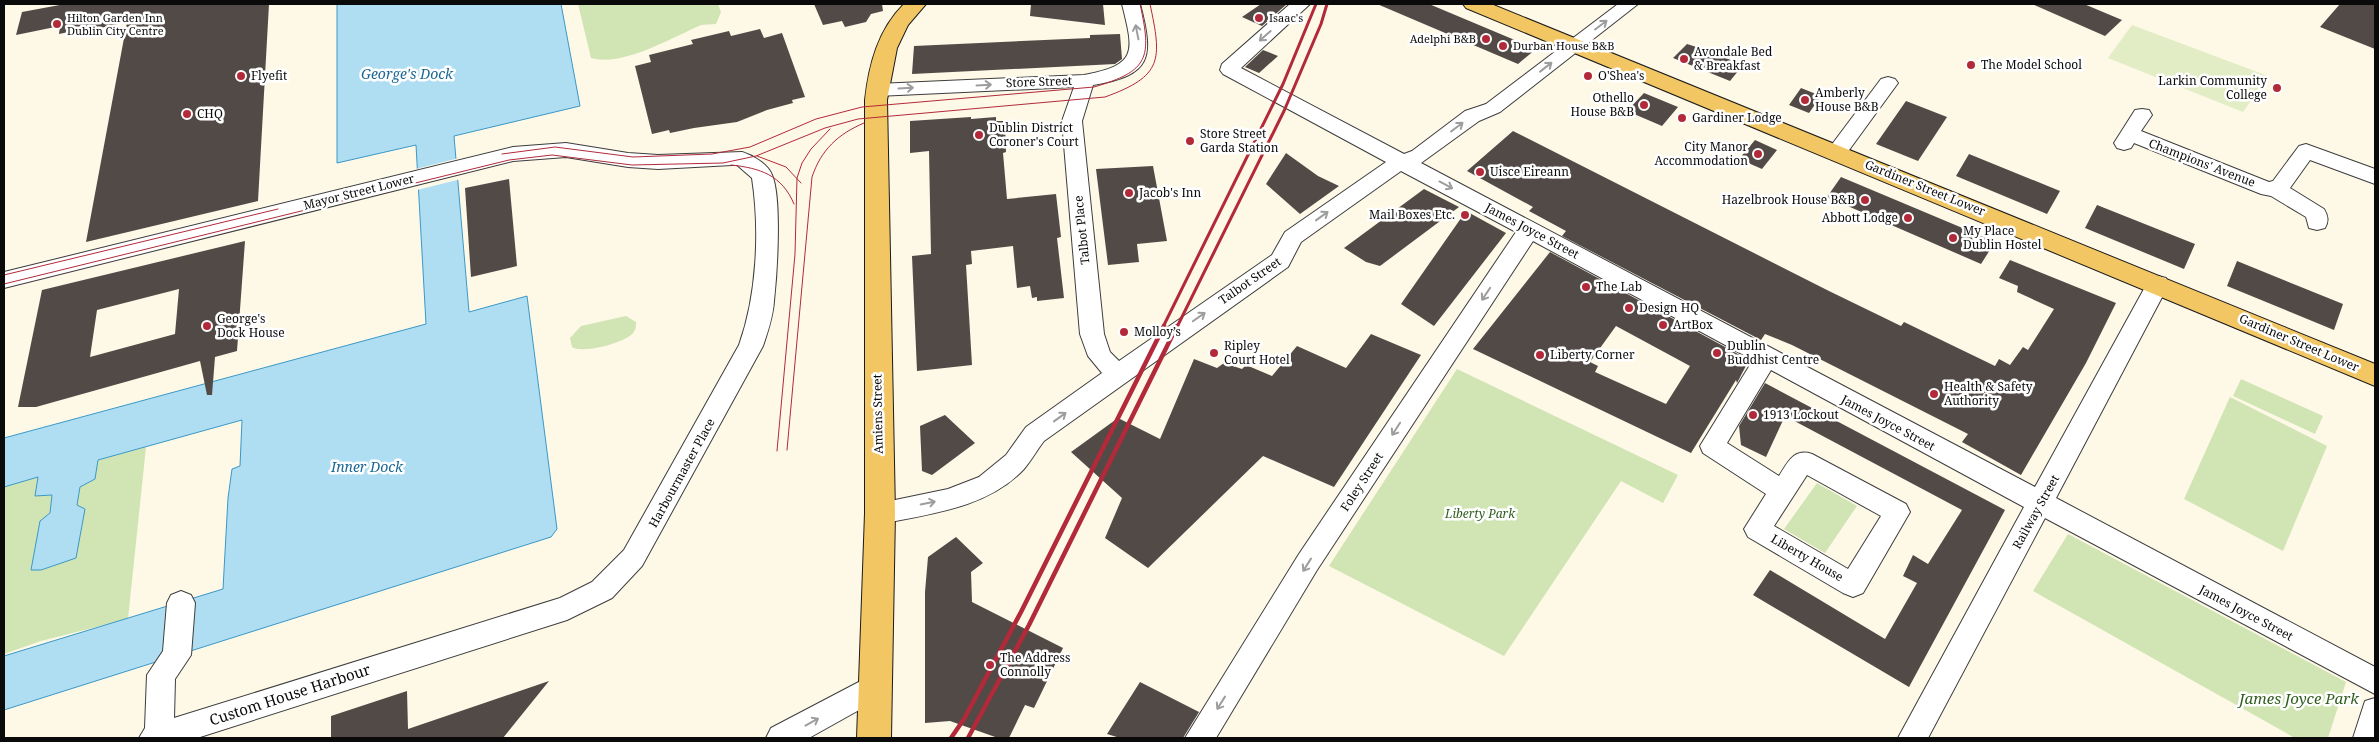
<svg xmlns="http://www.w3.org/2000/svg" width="2379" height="742" font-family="'Noto Serif',serif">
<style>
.green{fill:#d1e5b4}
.pitch{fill:#e2edc5}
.water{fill:#afdef3;stroke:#3a98c6}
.pier{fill:#fef8e7}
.building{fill:#524a47;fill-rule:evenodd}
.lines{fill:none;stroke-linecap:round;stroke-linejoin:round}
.minor-casing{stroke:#3d3d3d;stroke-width:2}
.major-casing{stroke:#1b1b1b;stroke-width:2}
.minor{fill:#fff;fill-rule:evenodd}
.major{fill:#f2c663;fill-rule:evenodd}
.tram{stroke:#b22a39;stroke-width:1}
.rail-far1{stroke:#b22a39;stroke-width:3}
.rail{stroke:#b22a39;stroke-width:4.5}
.oneway{stroke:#9d9d9d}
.poi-dot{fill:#b22a39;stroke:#fff;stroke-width:2}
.labels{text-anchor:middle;stroke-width:5;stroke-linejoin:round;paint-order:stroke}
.far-poi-label{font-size:11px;fill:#0a0a0a;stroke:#fff;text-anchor:start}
.poi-label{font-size:12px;fill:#0a0a0a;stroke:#fff;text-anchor:start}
.street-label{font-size:12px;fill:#0a0a0a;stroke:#fff}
.park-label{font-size:12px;font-style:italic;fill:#305d1e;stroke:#fff}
.water-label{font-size:14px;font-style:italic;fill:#1b6794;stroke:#fff}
.near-street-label{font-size:15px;fill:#0a0a0a;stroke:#fff}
.near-park-label{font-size:15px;font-style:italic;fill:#305d1e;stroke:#fff}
</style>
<rect width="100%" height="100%" fill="#fef8e7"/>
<path class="green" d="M578 4H718L721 12 716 24 701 25C671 38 623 67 591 58Z
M626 316 636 322C636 326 636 330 633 333 625 343 582 354 572 347L570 338 581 326Z
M1457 369 1678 475 1663 503 1621 481 1504 656 1329 566Z
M2241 379 2323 416 2315 434 2233 396Z
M2230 397 2327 446 2283 551 2184 499Z
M146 447 128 619 41 641 4 654V487L38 477 52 495 50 513 31 570H41L76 558 77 505 80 487 98 460Z
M1817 483 1857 506 1825 553 1784 529Z
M2068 534 2346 682 2328 738H2295L2033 591Z"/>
<path class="pitch" d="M2132 25 2268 76 2243 112 2108 58Z"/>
<path class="water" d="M337 4H561L580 106 454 136 469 312 527 296 557 529 551 537 4 710V656L223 589 228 498 232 469 240 466 242 420 98 460 95 479 80 487 77 505 85 509 76 558 41 570H31L40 521 50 513 52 495 35 496 38 477 4 487V438L426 324 416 145 337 163Z"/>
<path class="pier" d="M459 158 461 179 417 190 416 169Z"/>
<path class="building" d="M65 4H269L258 201 86 242 127 22 78 33V30L59 34 60 26 16 35 22 12Z
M814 4H882L883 11 871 14 866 22 845 27 842 21 823 25Z
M1031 4H1103L1105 25 1030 16Z
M1261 4H1287L1262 26 1242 17Z
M1377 4H1429L1536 49 1518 64Z
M2032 4H2084L2122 20 2105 36Z
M2340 4H2375V49L2320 27Z
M760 29 764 38 782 33 805 97 792 100 793 103 767 110 737 122 694 128 670 133 669 130 652 134 635 66 651 62 649 55 693 44 691 40 729 31 731 36Z
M1120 34 1122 59 1115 64 912 74 914 46 1090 38V35Z
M1687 44 1706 50 1743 65 1730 81 1673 58Z
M1263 50 1278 56 1259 73 1245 67Z
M1801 88 1821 96 1809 113 1789 105Z
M1644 93 1678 107 1662 126 1627 111Z
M1906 101 1947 117 1918 161 1876 144Z
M971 117V119L996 117V121H1005L1006 152 1003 153 1007 199 1056 194 1061 237 1057 238 1064 298 1037 301V297L1032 298 1030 286 1017 288 1013 246 971 251 972 264 966 265 972 365 917 371 912 256 931 254 929 151 910 153V121Z
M1513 131 1829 291 1901 326 1904 322 1995 366 1999 359 2010 365 2023 347 2028 350 2054 309 2017 292 2018 286 1999 278 2010 260 2116 303 2086 363 2021 475 1962 442 1968 434 1792 345 1765 334 1761 340 1562 236 1566 231 1529 211 1533 207 1467 171Z
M1755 140 1777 150 1762 169 1739 159Z
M1286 153 1318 176 1339 186 1300 214 1266 184Z
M1969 154 2060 191 2047 214 1956 176Z
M1153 166 1167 241 1137 244 1139 262 1108 265 1096 169Z
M1841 177 1972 232 1995 242 1981 264 1827 197Z
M509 179 517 266 471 277 465 188Z
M1424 189 1459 207 1380 266 1366 262 1344 248Z
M2097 205 2195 244 2184 269 2085 228Z
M1466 211 1506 233 1434 326 1401 304Z
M245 241 237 351 215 357 212 395H207L200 361 36 407H18L42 290ZM179 289 175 334 90 357 97 310Z
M1550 252 1749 360 1737 383 1736 380 1691 453 1473 349ZM1616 326 1690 366 1666 404 1595 372 1598 366 1590 362Z
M2237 261 2343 304 2334 330 2227 286Z
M1371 334 1421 355 1334 487 1263 456 1148 568 1105 538 1122 498 1071 452 1118 418 1160 439 1194 359 1217 368 1224 363 1242 369 1246 365 1272 376 1297 346 1346 368Z
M1765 383 2005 510 1909 687 1753 595 1770 570 1885 639 1917 583 1903 576 1913 555 1928 564 1962 510 1785 416 1766 457 1741 445 1739 426Z
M945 415 975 443 932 475 922 471 920 426Z
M956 537 983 563 971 572 972 602 1063 648 1034 708 1025 705 1009 738H998L950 721 925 723V592L928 557Z
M549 681 503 738H331V716L407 691 408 729Z
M1140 682 1199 712 1183 738H1120L1107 734Z"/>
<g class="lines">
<defs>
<path id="minor" d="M1122 4H1140C1154 58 1152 75 1093 85L1082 121 1104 334 1110 352 1119 361 1272 255 1285 232 1386 162 1223 74 1220 70 1222 64 1290 4H1310L1241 68 1404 154 1412 151 1465 111 1486 104 1618 4H1638L1500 112 1479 121 1421 163 2035 487 2150 278 2158 276 2166 278 2169 284 2056 498 2375 667V694L2045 518 1928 738H1898L2024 507 1771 370 1727 443 1779 476C1788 462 1794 448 1812 454L1906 504 1910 512 1863 593 1853 597 1843 593 1748 537 1744 529 1766 494 1703 453 1700 446 1753 360 1533 241 1317 570 1216 738H1185L1299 554 1516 232 1401 171 1301 242 1288 267 1044 441C1037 450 1031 461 1024 469 988 508 929 514 880 524L871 521 867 513 871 505 948 489 979 477 1006 455 1026 427 1102 373 1088 356 1080 334 1062 121 1074 87 877 96 870 94 867 90 870 86 877 84 1084 75C1138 65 1134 52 1122 4ZM1807 475 1881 516 1848 569 1774 526Z
M1888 77 1895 79 1898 83 1844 157 1837 159 1830 157 1827 152 1830 147 1881 79Z
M2142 109 2149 110 2152 115 2141 131 2269 182 2273 181 2299 146 2306 144 2375 169V184L2310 160 2290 188 2324 209C2328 216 2329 221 2325 228L2317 230 2309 228 2306 217 2271 196 2261 194 2134 143 2131 148 2124 150 2117 148 2114 143 2135 110Z
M566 143 628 153 658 155 742 152C752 155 768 164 772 175 782 198 777 274 774 301 773 317 768 331 763 346L642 566 612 598 567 620 197 738H139L145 728 147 675 163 651 167 603 171 595 181 591 191 595 195 603 191 655 175 679 174 718 560 598 592 582 624 550 739 345C757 295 760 230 752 178L737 165H732L658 169 628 167 566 157 513 161 4 288V272L513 147Z
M876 673 886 677 890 686 886 695 809 738H766L771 728Z
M2375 698V738H2353L2365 701Z"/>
<path id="major" d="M904 4H926L908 25 897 48 887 100 895 513 891 738H857L865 513V100C869 64 878 30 904 4Z
M1463 4H1491L2375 364V386L1466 8Z"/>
</defs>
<use href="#minor" class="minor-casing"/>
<use href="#major" class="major-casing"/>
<use href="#minor" class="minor"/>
<use href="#major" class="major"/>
<path class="tram" d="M502 154 555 147 633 157 712 154 750 147 816 119 862 107 1094 87C1149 71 1152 58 1140 4
M757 156 786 167 801 183
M731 165C760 168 782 175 794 204
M4 275 278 209
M4 284 509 160 552 155 632 165 723 163 756 156 825 128 858 119 1105 97C1163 76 1162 60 1150 4
M787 450 812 177C821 150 838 134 864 123
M777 451 795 254 797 178 802 163 811 149 830 129"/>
<path class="rail-far1" d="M1163 327 1283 84 1316 4
M1177 327 1284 111 1321 24 1327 4"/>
<path class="rail" d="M951 738 964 719 1021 612 1164 326
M968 738 1029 625 1177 326"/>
</g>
<defs><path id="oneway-shaft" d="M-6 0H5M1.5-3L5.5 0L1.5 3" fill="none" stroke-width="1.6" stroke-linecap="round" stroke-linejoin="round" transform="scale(1.25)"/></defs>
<g class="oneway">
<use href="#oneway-shaft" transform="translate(1601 25) rotate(-37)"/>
<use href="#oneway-shaft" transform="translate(1137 32) rotate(-101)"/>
<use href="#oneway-shaft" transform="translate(1265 36) rotate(139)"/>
<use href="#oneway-shaft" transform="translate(1546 67) rotate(-38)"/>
<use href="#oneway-shaft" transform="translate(984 85) rotate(-3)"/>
<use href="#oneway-shaft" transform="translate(906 88) rotate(-3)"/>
<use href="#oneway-shaft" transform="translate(1457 127) rotate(-37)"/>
<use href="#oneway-shaft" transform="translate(1446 185) rotate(28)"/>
<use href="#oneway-shaft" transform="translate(1322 216) rotate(-36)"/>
<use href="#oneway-shaft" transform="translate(1486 294) rotate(124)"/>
<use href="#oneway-shaft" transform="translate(1199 317) rotate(-35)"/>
<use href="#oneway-shaft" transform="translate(1060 417) rotate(-36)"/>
<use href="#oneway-shaft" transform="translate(1396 429) rotate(123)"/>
<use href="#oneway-shaft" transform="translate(928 503) rotate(-11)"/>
<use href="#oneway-shaft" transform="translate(1307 565) rotate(122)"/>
<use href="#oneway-shaft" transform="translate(1221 703) rotate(122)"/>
<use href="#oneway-shaft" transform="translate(812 722) rotate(-29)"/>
</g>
<g class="poi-dot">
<circle cx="1259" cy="18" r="5"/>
<circle cx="57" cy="24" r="5"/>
<circle cx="1486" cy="39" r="5"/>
<circle cx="1503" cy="46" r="5"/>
<circle cx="1684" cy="59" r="5"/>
<circle cx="1971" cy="65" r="5"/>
<circle cx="241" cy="76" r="5"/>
<circle cx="1588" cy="76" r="5"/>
<circle cx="2277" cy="88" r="5"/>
<circle cx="1805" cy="100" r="5"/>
<circle cx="1644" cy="105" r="5"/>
<circle cx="187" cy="114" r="5"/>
<circle cx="1682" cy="118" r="5"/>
<circle cx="979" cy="135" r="5"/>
<circle cx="1190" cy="141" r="5"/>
<circle cx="1758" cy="154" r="5"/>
<circle cx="1480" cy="172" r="5"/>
<circle cx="1129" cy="193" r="5"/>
<circle cx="1865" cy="200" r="5"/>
<circle cx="1465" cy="215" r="5"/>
<circle cx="1908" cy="218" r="5"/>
<circle cx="1953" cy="238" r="5"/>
<circle cx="1586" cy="287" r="5"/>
<circle cx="1629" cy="308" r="5"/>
<circle cx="1663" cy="325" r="5"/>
<circle cx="207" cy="326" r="5"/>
<circle cx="1124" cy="332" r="5"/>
<circle cx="1214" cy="353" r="5"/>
<circle cx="1717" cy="353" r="5"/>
<circle cx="1540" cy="355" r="5"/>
<circle cx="1934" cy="394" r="5"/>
<circle cx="1753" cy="415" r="5"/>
<circle cx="990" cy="665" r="5"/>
</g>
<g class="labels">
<g class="far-poi-label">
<text x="67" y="22">Hilton Garden Inn<tspan x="67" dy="13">Dublin City Centre</tspan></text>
<text x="1269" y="22">Isaac's</text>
<text x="1476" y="43" text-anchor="end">Adelphi B&amp;B</text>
<text x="1513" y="50">Durban House B&amp;B</text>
</g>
<g class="poi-label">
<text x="1694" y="56">Avondale Bed<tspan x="1694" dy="14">&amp; Breakfast</tspan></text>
<text x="1981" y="69">The Model School</text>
<text x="251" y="80">Flyefit</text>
<text x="1598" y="80">O'Shea's</text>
<text x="2267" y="85" text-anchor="end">Larkin Community<tspan x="2267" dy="14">College</tspan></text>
<text x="1815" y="97">Amberly<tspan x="1815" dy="14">House B&amp;B</tspan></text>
<text x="1634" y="102" text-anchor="end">Othello<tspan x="1634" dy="14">House B&amp;B</tspan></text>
<text x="197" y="118">CHQ</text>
<text x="1692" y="122">Gardiner Lodge</text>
<text x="989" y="132">Dublin District<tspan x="989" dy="14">Coroner's Court</tspan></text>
<text x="1200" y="138">Store Street<tspan x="1200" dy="14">Garda Station</tspan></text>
<text x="1748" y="151" text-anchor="end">City Manor<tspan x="1748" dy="14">Accommodation</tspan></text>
<text x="1490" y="176">Uisce Eireann</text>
<text x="1139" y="197">Jacob's Inn</text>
<text x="1855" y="204" text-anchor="end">Hazelbrook House B&amp;B</text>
<text x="1455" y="219" text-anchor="end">Mail Boxes Etc.</text>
<text x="1898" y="222" text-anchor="end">Abbott Lodge</text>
<text x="1963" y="235">My Place<tspan x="1963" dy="14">Dublin Hostel</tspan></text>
<text x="1596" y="291">The Lab</text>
<text x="1639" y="312">Design HQ</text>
<text x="217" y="323">George's<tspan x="217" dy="14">Dock House</tspan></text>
<text x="1673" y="329">ArtBox</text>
<text x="1134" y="336">Molloy’s</text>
<text x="1224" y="350">Ripley<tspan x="1224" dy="14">Court Hotel</tspan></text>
<text x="1727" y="350">Dublin<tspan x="1727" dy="14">Buddhist Centre</tspan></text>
<text x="1550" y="359">Liberty Corner</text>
<text x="1944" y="391">Health &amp; Safety<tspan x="1944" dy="14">Authority</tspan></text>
<text x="1763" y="419">1913 Lockout</text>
<text x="1000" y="662">The Address<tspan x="1000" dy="14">Connolly</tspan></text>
</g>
<g class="street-label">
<text transform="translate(1039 82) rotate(-2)" y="4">Store Street</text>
<text transform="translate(2202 163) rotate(21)" y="4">Champions' Avenue</text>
<text transform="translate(1925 188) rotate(22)" y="4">Gardiner Street Lower</text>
<text transform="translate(359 192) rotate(-14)" y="4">Mayor Street Lower</text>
<text transform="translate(1082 230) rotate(-96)" y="4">Talbot Place</text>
<text transform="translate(1532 231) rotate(28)" y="4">James Joyce Street</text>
<text transform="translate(1250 281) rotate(-35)" y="4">Talbot Street</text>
<text transform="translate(2299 343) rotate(23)" y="4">Gardiner Street Lower</text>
<text transform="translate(878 414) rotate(-91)" y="4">Amiens Street</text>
<text transform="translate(1888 423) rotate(28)" y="4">James Joyce Street</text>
<text transform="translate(682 473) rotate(-61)" y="4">Harbourmaster Place</text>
<text transform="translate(1362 482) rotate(-57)" y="4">Foley Street</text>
<text transform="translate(2036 512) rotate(-61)" y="4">Railway Street</text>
<text transform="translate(1807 558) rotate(30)" y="4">Liberty House</text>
<text transform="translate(2246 613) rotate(28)" y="4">James Joyce Street</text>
</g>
<g class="park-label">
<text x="1480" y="518">Liberty Park</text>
</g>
<g class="water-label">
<text x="407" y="79">George's Dock</text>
<text x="367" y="472">Inner Dock</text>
</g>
<g class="near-street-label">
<text transform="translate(290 695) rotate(-18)" y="5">Custom House Harbour</text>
</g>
<g class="near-park-label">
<text x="2299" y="704">James Joyce Park</text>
</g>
</g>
<rect width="2379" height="742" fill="none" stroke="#0a0a0a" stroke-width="10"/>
</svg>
